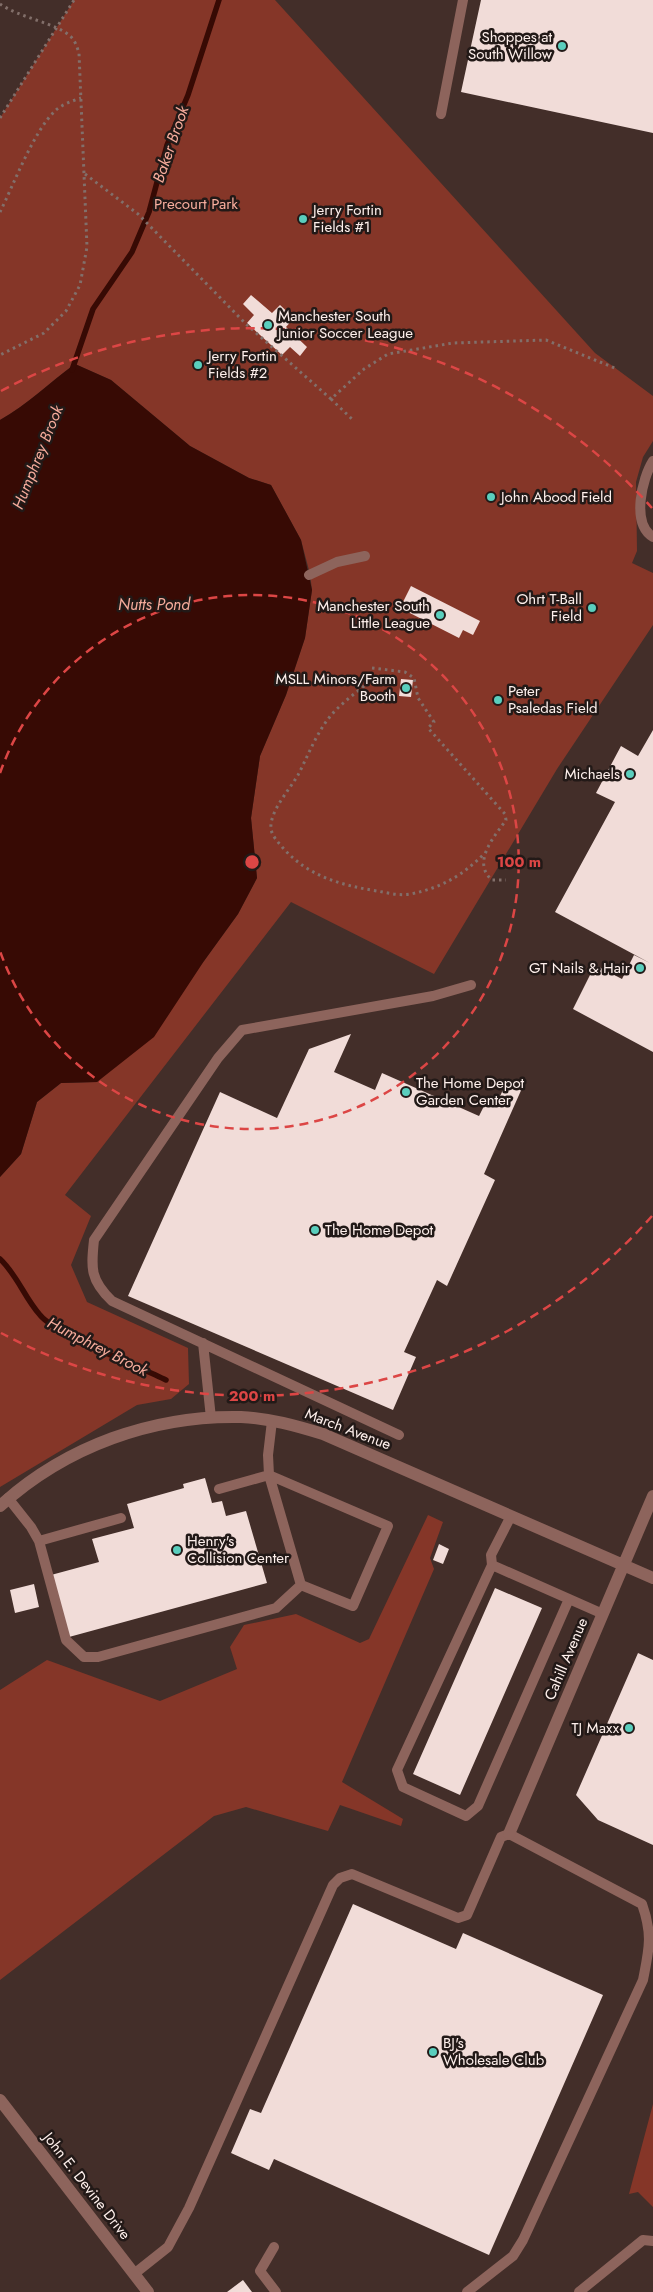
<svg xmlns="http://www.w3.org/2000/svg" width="653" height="2292" font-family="Jost,sans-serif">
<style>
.green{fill:#853628}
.water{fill:#370a04}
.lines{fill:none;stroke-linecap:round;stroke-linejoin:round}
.stream{stroke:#370a04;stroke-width:5.5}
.building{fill:#f1dcd8}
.path{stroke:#826f6a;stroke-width:3;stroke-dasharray:2.5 4;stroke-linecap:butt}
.lane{stroke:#8d645c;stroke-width:10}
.street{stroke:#8d645c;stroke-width:12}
.ring{fill:none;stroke:#dc4645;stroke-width:2.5;stroke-dasharray:9 6}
.poi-dot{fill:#5acebd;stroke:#221917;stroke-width:2}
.labels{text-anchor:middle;stroke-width:5;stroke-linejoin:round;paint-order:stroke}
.poi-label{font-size:15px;fill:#fef0ec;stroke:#221917;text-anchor:start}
.park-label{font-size:15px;fill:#f9ae9e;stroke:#221917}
.street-label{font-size:15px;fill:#fef0ec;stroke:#221917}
.water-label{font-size:16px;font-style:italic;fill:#f5ab9b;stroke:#221917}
.centre{fill:#dc4645;stroke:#221917;stroke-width:2.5}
.ring-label{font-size:15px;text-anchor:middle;font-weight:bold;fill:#dc4645;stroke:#221917;stroke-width:5;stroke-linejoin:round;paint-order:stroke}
</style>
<rect width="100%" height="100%" fill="#432e29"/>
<path class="green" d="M74 0H275L595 353 653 396V441L643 457 636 482 637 551 632 563 653 573V625L557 769 434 974 291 902 65 1195 91 1216 71 1265 87 1302 188 1348 189 1384 171 1399 137 1405 0 1487V1177L21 1154 37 1102 61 1083 97 1082 204 961 238 914 257 878 251 818 260 756 286 695 305 638 312 590 310 574 301 540 271 485 249 478 190 446 111 380 75 364C50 382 27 405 0 420V118Z
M428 1515 443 1522 430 1558 434 1569 342 1782 403 1819 401 1826 340 1805 328 1831 246 1807 214 1816 0 1980V1690L47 1660 160 1701 237 1669 230 1647 244 1625 296 1614 360 1643 369 1639Z
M653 2104V2207L638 2192 629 2194Z"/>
<path class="water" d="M75 364 111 380 190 446 249 478 271 485 301 540 312 590 305 638 286 695 260 756 251 818 257 878 238 914 204 961 154 1037 97 1082 61 1083 37 1102 21 1154 0 1177V420C27 405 50 382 75 364Z"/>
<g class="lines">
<path class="stream" d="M72 370 93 309 132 252 149 212 167 145 188 95 219 0
M0 1259C18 1276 24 1297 40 1315 55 1334 140 1367 166 1380"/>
</g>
<path class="building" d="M481 0H653V133L461 92Z
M251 295 272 313 280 305 294 318 286 327 307 347 300 356 290 347 282 355 247 323 254 315 243 304Z
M411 586 480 621 473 635 463 630 459 638 400 608Z
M401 679 413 680 411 697 399 696Z
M653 730V1052L573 1009 595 965 622 979 634 955 650 963 555 912 615 802 596 793 621 746 638 756Z
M351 1034 334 1072 375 1090 382 1073 479 1116 486 1102 495 1107 508 1079 523 1086 484 1174 495 1180 447 1286 437 1280 404 1352 416 1357 393 1410 128 1296 220 1092 277 1118 309 1049Z
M205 1478 212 1503 222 1501 226 1516 246 1511 267 1583 69 1637 51 1575 99 1562 92 1539 134 1528 127 1504 184 1488 183 1484Z
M439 1544 449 1549 443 1564 433 1560Z
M34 1584 39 1607 15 1613 10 1590Z
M495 1588 542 1608 460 1795 413 1774Z
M638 1653 653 1660V1845L598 1820 576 1795Z
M353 1904 456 1949 463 1933 603 1995 489 2255 274 2159 269 2170 231 2153 250 2109 261 2113Z
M243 2280 252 2292H227Z"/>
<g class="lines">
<path class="path" d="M0 4C20 18 56 23 70 36 75 40 77 47 79 53L87 247 80 285 66 311 44 333 0 355
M0 118 74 0
M85 174 138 214 246 324 331 399 364 369 388 354 453 343 546 340 617 369
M0 212C14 184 34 130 56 110 63 104 72 101 81 98
M331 399 354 421
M372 668 405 672 414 678 418 698 434 722 428 728 505 814 506 820C495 836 471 862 492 880H506
M374 678C361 689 345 700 333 713 317 731 309 754 298 775 290 789 269 812 271 829 272 836 278 842 283 848 308 876 340 885 377 891 388 893 400 896 411 894 443 887 462 876 486 852"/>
<path class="lane" d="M441 114 463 0
M653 461C642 478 631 524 653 537
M309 575 337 562 365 556
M203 1343 211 1418
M399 1435 112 1301C90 1280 91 1268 94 1240L218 1058 242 1030 433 996 471 985
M219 1489 269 1475 268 1455 272 1421
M8 1498 31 1527 39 1541 66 1640 84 1657H98L276 1608 301 1585 353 1606 388 1526 269 1475 301 1585
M511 1516 491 1555 492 1565 603 1614
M39 1541 121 1518
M492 1565 397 1770 403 1787 466 1816 478 1806 569 1599
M274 2247 260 2271 276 2292
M134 2274 168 2247 189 2208 333 1885 340 1878 352 1874 458 1918 467 1915 501 1837 509 1834 642 1904C653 1935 649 1949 643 1980L523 2240 513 2256 467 2292
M579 2292 643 2240 653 2241"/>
<path class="street" d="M0 1506C66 1446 153 1415 241 1417 269 1418 297 1426 323 1434L653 1578
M509 1834 653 1496
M0 2100 148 2292"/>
</g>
<g class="ring">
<path d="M0 773A267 267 0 1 1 0 951"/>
<path d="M652 1216A534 534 0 0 1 1 1333M1 391A534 534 0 0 1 652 508"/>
</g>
<g class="poi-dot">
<circle cx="562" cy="46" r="5"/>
<circle cx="303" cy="219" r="5"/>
<circle cx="268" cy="325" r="5"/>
<circle cx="198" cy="365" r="5"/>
<circle cx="491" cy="497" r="5"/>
<circle cx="592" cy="608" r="5"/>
<circle cx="440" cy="615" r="5"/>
<circle cx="406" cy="688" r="5"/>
<circle cx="498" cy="700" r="5"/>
<circle cx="630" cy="774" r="5"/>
<circle cx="640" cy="968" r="5"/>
<circle cx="406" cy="1092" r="5"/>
<circle cx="315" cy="1230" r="5"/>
<circle cx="177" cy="1550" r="5"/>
<circle cx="629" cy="1728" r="5"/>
<circle cx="433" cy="2052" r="5"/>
</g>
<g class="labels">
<g class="poi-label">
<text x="552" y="42" text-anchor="end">Shoppes at<tspan x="552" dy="17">South Willow</tspan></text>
<text x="313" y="215">Jerry Fortin<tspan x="313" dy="17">Fields #1</tspan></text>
<text x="278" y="321">Manchester South<tspan x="278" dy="17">Junior Soccer League</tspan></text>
<text x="208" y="361">Jerry Fortin<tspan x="208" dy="17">Fields #2</tspan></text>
<text x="501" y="502">John Abood Field</text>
<text x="582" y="604" text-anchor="end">Ohrt T-Ball<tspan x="582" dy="17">Field</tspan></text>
<text x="430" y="611" text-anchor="end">Manchester South<tspan x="430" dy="17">Little League</tspan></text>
<text x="396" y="684" text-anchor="end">MSLL Minors/Farm<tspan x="396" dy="17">Booth</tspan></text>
<text x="508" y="696">Peter<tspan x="508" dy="17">Psaledas Field</tspan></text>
<text x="620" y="779" text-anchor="end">Michaels</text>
<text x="630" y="973" text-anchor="end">GT Nails &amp; Hair</text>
<text x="416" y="1088">The Home Depot<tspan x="416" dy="17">Garden Center</tspan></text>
<text x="325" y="1235">The Home Depot</text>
<text x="187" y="1546">Henry's<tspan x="187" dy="17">Collision Center</tspan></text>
<text x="619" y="1733" text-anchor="end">TJ Maxx</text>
<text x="443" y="2048">BJ's<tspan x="443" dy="17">Wholesale Club</tspan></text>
</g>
<g class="park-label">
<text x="196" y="209">Precourt Park</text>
</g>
<g class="street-label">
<text transform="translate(348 1429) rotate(21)" y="5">March Avenue</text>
<text transform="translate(566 1659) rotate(-67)" y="5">Cahill Avenue</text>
<text transform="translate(87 2186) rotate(52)" y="5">John E. Devine Drive</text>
</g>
<g class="water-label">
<text transform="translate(170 144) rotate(-71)" y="6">Baker Brook</text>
<text transform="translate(37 457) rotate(-68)" y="6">Humphrey Brook</text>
<text x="154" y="610">Nutts Pond</text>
<text transform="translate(98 1346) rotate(27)" y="6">Humphrey Brook</text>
</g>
</g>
<circle cx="252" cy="862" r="8" class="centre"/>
<g class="ring-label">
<text x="519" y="867">100 m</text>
<text x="252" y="1401">200 m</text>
</g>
</svg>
